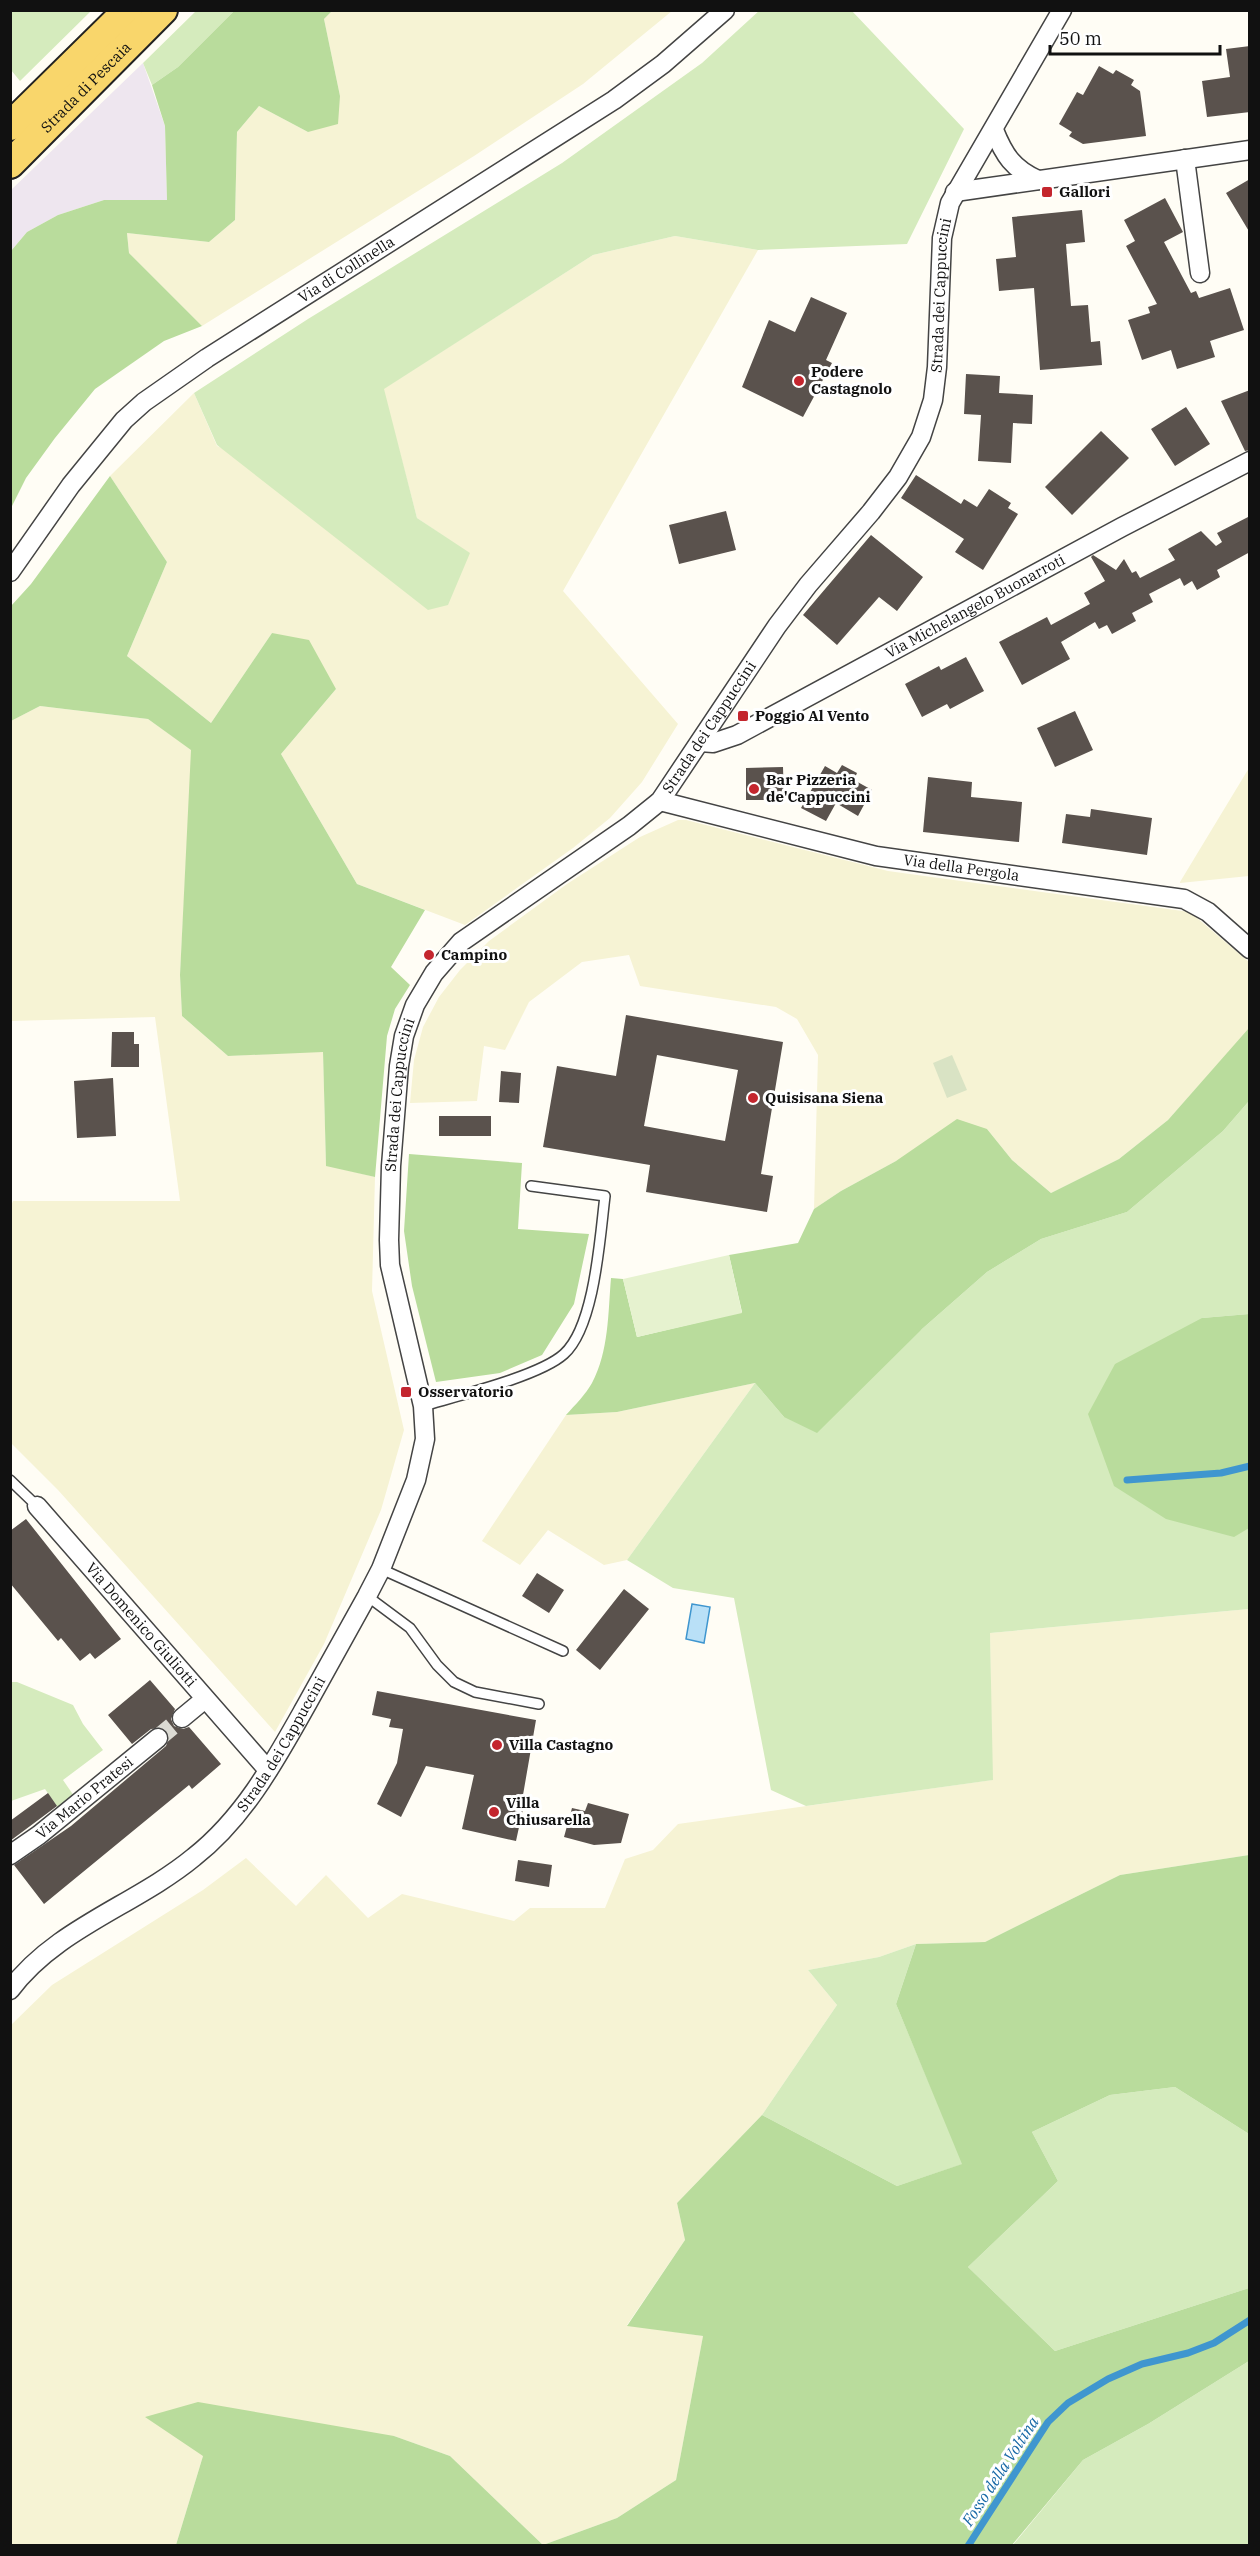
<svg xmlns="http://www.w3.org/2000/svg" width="1260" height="2556" font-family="'IBM Plex Serif',serif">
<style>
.industrial{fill:#eee6ef}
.farmland{fill:#f6f3d4}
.green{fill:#d5ebbd}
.forest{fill:#b9dc9c}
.cemetery{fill:#d9e3c4}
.pitch{fill:#e6f2cf}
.water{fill:#b9e0f7;stroke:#3f96cf;stroke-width:1.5}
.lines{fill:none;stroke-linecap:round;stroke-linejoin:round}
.stream{stroke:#3f96cf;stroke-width:7}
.building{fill:#5a524d;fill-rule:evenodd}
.street-tunnel{stroke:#dbdad3;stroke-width:18;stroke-dasharray:18 9;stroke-linecap:butt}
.lane-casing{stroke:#444;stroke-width:12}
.street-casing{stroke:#444;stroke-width:21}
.primary-casing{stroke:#222;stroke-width:32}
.lane{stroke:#fff;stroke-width:9}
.street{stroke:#fff;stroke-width:18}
.primary{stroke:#f9d66b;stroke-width:28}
.poi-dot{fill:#c4262e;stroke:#fff;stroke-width:2}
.labels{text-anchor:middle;stroke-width:6;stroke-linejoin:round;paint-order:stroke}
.street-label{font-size:15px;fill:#111;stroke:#fff}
.poi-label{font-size:15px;font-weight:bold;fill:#111;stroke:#fff;text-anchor:start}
.water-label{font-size:16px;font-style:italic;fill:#1768a6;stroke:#fff}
</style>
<rect width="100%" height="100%" fill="#fffdf5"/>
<path class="industrial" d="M143 63 165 126 167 200H104L58 215 27 232 11 251 10 191Z"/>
<path class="farmland" d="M332 11H672L583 84 474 156 202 326 129 253 127 233 209 242 235 220 237 132 259 106 308 132 340 96 324 19Z
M675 236 758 250 563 591 678 724 642 782 610 818 573 848 465 925 357 884 281 754 336 689 272 633 211 723 127 656 167 562 110 476 194 393 217 446 470 554 417 518 383 389 593 255Z
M40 706 148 719 192 750 180 975 182 1016 228 1056 323 1051 326 1165 375 1177 372 1291 404 1430 381 1510 324 1644 275 1732 58 1490 11 1443 10 1208 13 1201H180L155 1017 11 1021V721Z
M1249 768V876L1180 883V882Z
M678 820H686L888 871 1190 912 1249 962V1029L1168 1120 1119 1159 1051 1193 1012 1160 987 1129 896 1161 841 1191 814 1209 818 1055 797 1019 776 1007 640 986 629 955 582 962 529 1002 505 1050 484 1046 477 1101 410 1103 414 1060 423 1027 439 997 460 970 489 941 567 884 640 837Z
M755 1383 627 1560 604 1565 548 1530 520 1565 482 1541 566 1415 617 1412Z
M1249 1609V1855L1120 1875 985 1942 916 1944 879 1957 808 1970 837 2005 762 2115 677 2203 685 2240 627 2325 703 2336 676 2480 617 2518 543 2545 450 2456 394 2436 203 2456 176 2545H11L10 2026 52 1985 203 1890 246 1858 296 1906 326 1875 368 1918 402 1894 514 1921 530 1908H605L625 1859 653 1850 678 1824 992 1780 990 1633Z"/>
<path class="green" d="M11 10H91V11L20 81 11 70Z
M760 10 852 11 964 129 907 244 758 250 675 236 593 255 384 389 417 518 470 553 448 605 428 610 217 445 194 393 308 319 562 163 702 63Z
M196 11H234L178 67 152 85 143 63Z
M1249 1101V1314L1202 1318 1249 1528V1609L990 1633 993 1780 806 1806 771 1790 734 1598 673 1588 627 1560 755 1383 784 1417 922 1329 987 1272 1041 1239 1127 1212 1223 1131Z
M10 1682H17L73 1705 83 1724 103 1750 63 1780 74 1796 58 1808 45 1789 11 1801Z
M916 1944 896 2004 963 2164 897 2186 762 2115 837 2005 808 1970 879 1957Z
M1175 2087 1249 2134V2288L1055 2351 968 2267 1058 2181 1032 2132 1110 2095Z
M1249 2361V2545L1012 2546 1083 2460 1148 2424Z"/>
<path class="forest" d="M234 11H332L324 19 340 96 338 124 308 132 259 106 237 132 235 220 209 242 127 233 129 253 202 326 164 341 95 389 55 438 26 478 11 508V251L27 232 58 215 104 200H167L165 126 152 85 178 67Z
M110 476 167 562 127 656 211 723 272 633 309 640 336 689 281 754 357 884 425 910 391 967 410 985 395 1009 387 1036 375 1177 326 1166 323 1052 228 1056 182 1016 180 975 191 750 148 719 40 706 11 721V606L31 584Z
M1249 1028V1101L1223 1131 1127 1212 1041 1239 987 1272 922 1329 817 1433 784 1417 755 1383 617 1412 566 1415C575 1405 586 1394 592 1383 609 1351 608 1313 611 1278L623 1279 637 1337 742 1312 729 1255 798 1243 814 1209 841 1191 896 1161 957 1119 987 1129 1012 1160 1051 1193 1119 1159 1168 1120Z
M409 1154 522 1163 518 1229 589 1234 574 1304 542 1355 500 1373 436 1382 412 1286 404 1231Z
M1249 1314V1528L1234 1537 1166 1519 1114 1486 1088 1414 1115 1364 1202 1318Z
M1249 1855V2134L1175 2087 1110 2095 1032 2132 1058 2181 968 2267 1055 2351 1249 2288V2361L1148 2424 1083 2460 1012 2545H176L203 2456 145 2417 198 2402 394 2436 450 2456 543 2545 617 2518 676 2480 703 2336 627 2326 685 2240 677 2203 762 2115 897 2186 962 2164 896 2004 916 1944 985 1942 1120 1875Z"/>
<path class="cemetery" d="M952 1055 967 1090 947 1098 933 1063Z"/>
<path class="pitch" d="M729 1255 742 1313 637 1337 623 1279Z"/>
<path class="water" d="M692 1604 710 1607 704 1643 686 1639Z"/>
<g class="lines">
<path class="stream" d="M1127 1480 1221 1473 1250 1466
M968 2546 1048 2422 1068 2403 1108 2379 1142 2364 1188 2353 1214 2343 1250 2320"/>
</g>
<path class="building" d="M1250 46V112L1207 117 1202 81 1230 77 1226 49Z
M1099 66 1113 74 1116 70 1134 80 1131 85 1140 91 1146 136 1083 144 1069 136 1072 132 1059 124 1077 92 1083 95Z
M1250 179V233L1226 193Z
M1165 198 1183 232 1164 242 1191 293 1196 291 1199 298 1230 288 1244 330 1210 341 1215 357 1177 369 1171 350 1142 360 1128 320 1150 313 1148 307 1157 304 1126 246 1135 241 1124 220Z
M1082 210 1085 242 1066 244 1071 306 1088 305 1091 342 1100 341 1102 365 1040 370 1034 288 999 291 996 259 1016 257 1012 217Z
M811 297 847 313 826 360 832 363 803 417 742 387 769 320 795 332Z
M966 374 1000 376 999 393 1033 395 1032 424 1013 423 1011 463 978 461 981 415 964 414Z
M1250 390V450L1245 451 1221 401Z
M1186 407 1210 444 1175 466 1151 429Z
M1101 431 1129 458 1072 515 1045 487Z
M916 475 961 504 964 499 977 507 989 489 1011 503 1008 508 1018 514 983 570 955 552 964 539 901 498Z
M726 511 736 550 679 564 669 525Z
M1250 516V552L1217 570 1220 577 1197 590 1192 581 1184 586 1180 578 1149 594 1153 602 1132 613 1136 621 1112 634 1107 625 1099 629 1095 622 1061 642 1070 659 1022 685 999 642 1047 617 1051 625 1090 604 1084 593 1105 581 1091 557 1093 555 1116 570 1124 559 1132 573 1136 571 1140 578 1175 560 1168 549 1201 531 1216 546 1222 542 1217 533Z
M871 535 923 577 897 611 879 597 837 645 803 615Z
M966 657 984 691 950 709 947 704 922 717 905 684 939 666 941 670Z
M1075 711 1093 750 1055 767 1037 728Z
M842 765 857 773 854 780 872 790 858 816 836 803 826 821 801 808 825 766 837 773Z
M783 767 784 800H746V768Z
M928 777 972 782 971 797 1022 802 1019 842 923 832Z
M1091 809 1152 818 1147 855 1062 843 1066 814 1090 817Z
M626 1015 783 1042 761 1174 773 1176 767 1212 646 1192 650 1165 543 1147 557 1066 616 1076ZM657 1055 738 1070 725 1141 644 1126Z
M112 1032H134V1044H139V1067H111Z
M501 1071 521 1073 519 1103 499 1102Z
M113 1078 116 1136 77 1138 74 1081Z
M439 1116H491V1136H439Z
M26 1519 121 1639 95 1659 90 1653 80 1661 61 1638 58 1641 10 1583V1531Z
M537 1573 564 1590 549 1613 522 1596Z
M624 1589 649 1609 600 1670 576 1650Z
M150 1680 175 1709 171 1719 174 1726 183 1729 189 1727 221 1764 192 1789 189 1785 44 1904 14 1865 71 1826 166 1746 169 1737 163 1728 151 1729 132 1744 108 1715Z
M377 1691 536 1720 523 1795H526L516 1841 462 1829 474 1775 426 1766 401 1817 377 1804 397 1763 403 1729 389 1727 391 1719 372 1715Z
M48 1793 57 1806 10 1841V1821Z
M588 1803 629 1814 621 1843 594 1845 564 1837 572 1808 585 1811Z
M518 1860 552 1865 549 1887 515 1881Z"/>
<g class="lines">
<path class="street-tunnel" d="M158 1738 182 1718"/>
<defs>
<path id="lane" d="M423 1406C457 1396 540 1376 564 1354 595 1326 600 1236 605 1196L531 1186
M10 1480 37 1506
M381 1569 563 1651
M367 1596 410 1628 437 1665 454 1682 475 1692 539 1704"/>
<g id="street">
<path d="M994 130C1004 155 1013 169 1038 180"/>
<path d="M1185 159 1200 273"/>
<path d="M955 192 1250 150"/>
<path id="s1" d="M10 572 71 485 124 420 144 402 207 358 614 100 663 64 725 10"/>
<path id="s2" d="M700 742 713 743 737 735 1122 527 1250 461"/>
<path id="s3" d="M660 801 876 856 1184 899 1208 912 1250 949"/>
<path id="s4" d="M37 1506 268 1770"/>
<path d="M182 1718 205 1699"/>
<path id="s5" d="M10 1855 39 1835 158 1738"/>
<path id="s6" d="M10 1990C56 1928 136 1905 194 1857 245 1817 276 1759 307 1704 327 1668 347 1632 367 1596L381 1569 416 1480 425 1439 423 1406 390 1265 389 1240 391 1166 399 1066 404 1036 415 1005 434 973 461 942 629 826 660 801 777 626 808 585 871 512 898 477 921 437 933 400 937 367 942 238 950 203 1062 10"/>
</g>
<g id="primary">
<path d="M10 126 128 10"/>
<path id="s7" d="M10 164 163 10"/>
</g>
</defs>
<use href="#lane" class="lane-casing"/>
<use href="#street" class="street-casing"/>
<use href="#primary" class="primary-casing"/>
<use href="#lane" class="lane"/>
<use href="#street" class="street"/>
<use href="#primary" class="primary"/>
</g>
<g class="poi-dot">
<rect x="1041" y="186" width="12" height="12" rx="3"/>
<circle cx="799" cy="381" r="6"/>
<rect x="737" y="710" width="12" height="12" rx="3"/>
<circle cx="754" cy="789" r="6"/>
<circle cx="429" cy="955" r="6"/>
<circle cx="753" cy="1098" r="6"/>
<rect x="400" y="1386" width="12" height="12" rx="3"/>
<circle cx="497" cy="1745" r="6"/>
<circle cx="494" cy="1812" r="6"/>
</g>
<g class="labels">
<g class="street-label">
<text dy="5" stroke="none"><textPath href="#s7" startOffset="108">Strada di Pescaia</textPath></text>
<text dy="5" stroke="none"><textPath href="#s1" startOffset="459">Via di Collinella</textPath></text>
<text dy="5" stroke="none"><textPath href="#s6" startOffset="2067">Strada dei Cappuccini</textPath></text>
<text dy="5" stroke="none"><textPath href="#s2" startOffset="309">Via Michelangelo Buonarroti</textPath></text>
<text dy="5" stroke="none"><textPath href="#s6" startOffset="1563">Strada dei Cappuccini</textPath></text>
<text dy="5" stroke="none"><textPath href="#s3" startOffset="309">Via della Pergola</textPath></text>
<text dy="5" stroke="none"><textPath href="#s6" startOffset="1060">Strada dei Cappuccini</textPath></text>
<text dy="5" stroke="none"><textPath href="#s4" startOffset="158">Via Domenico Giuliotti</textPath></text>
<text dy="5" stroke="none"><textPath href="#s6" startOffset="372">Strada dei Cappuccini</textPath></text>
<text dy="5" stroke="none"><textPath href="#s5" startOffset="94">Via Mario Pratesi</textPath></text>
</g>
<g class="poi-label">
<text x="1059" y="197">Gallori</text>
<text x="811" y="377">Podere<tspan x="811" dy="17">Castagnolo</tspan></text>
<text x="755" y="721">Poggio Al Vento</text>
<text x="766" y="785">Bar Pizzeria<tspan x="766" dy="17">de'Cappuccini</tspan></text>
<text x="441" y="960">Campino</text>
<text x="765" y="1103">Quisisana Siena</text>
<text x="418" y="1397">Osservatorio</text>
<text x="509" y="1750">Villa Castagno</text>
<text x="506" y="1808">Villa<tspan x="506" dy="17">Chiusarella</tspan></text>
</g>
<g class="water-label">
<text transform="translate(1000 2471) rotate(-57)" y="6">Fosso della Voltina</text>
</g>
</g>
<rect width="1260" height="2556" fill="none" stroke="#111111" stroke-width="24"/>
<path d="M1050 45v9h170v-9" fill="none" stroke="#111111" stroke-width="3"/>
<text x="1059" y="45" font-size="18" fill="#111111" stroke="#ffffff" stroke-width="4.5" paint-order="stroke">50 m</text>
</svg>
